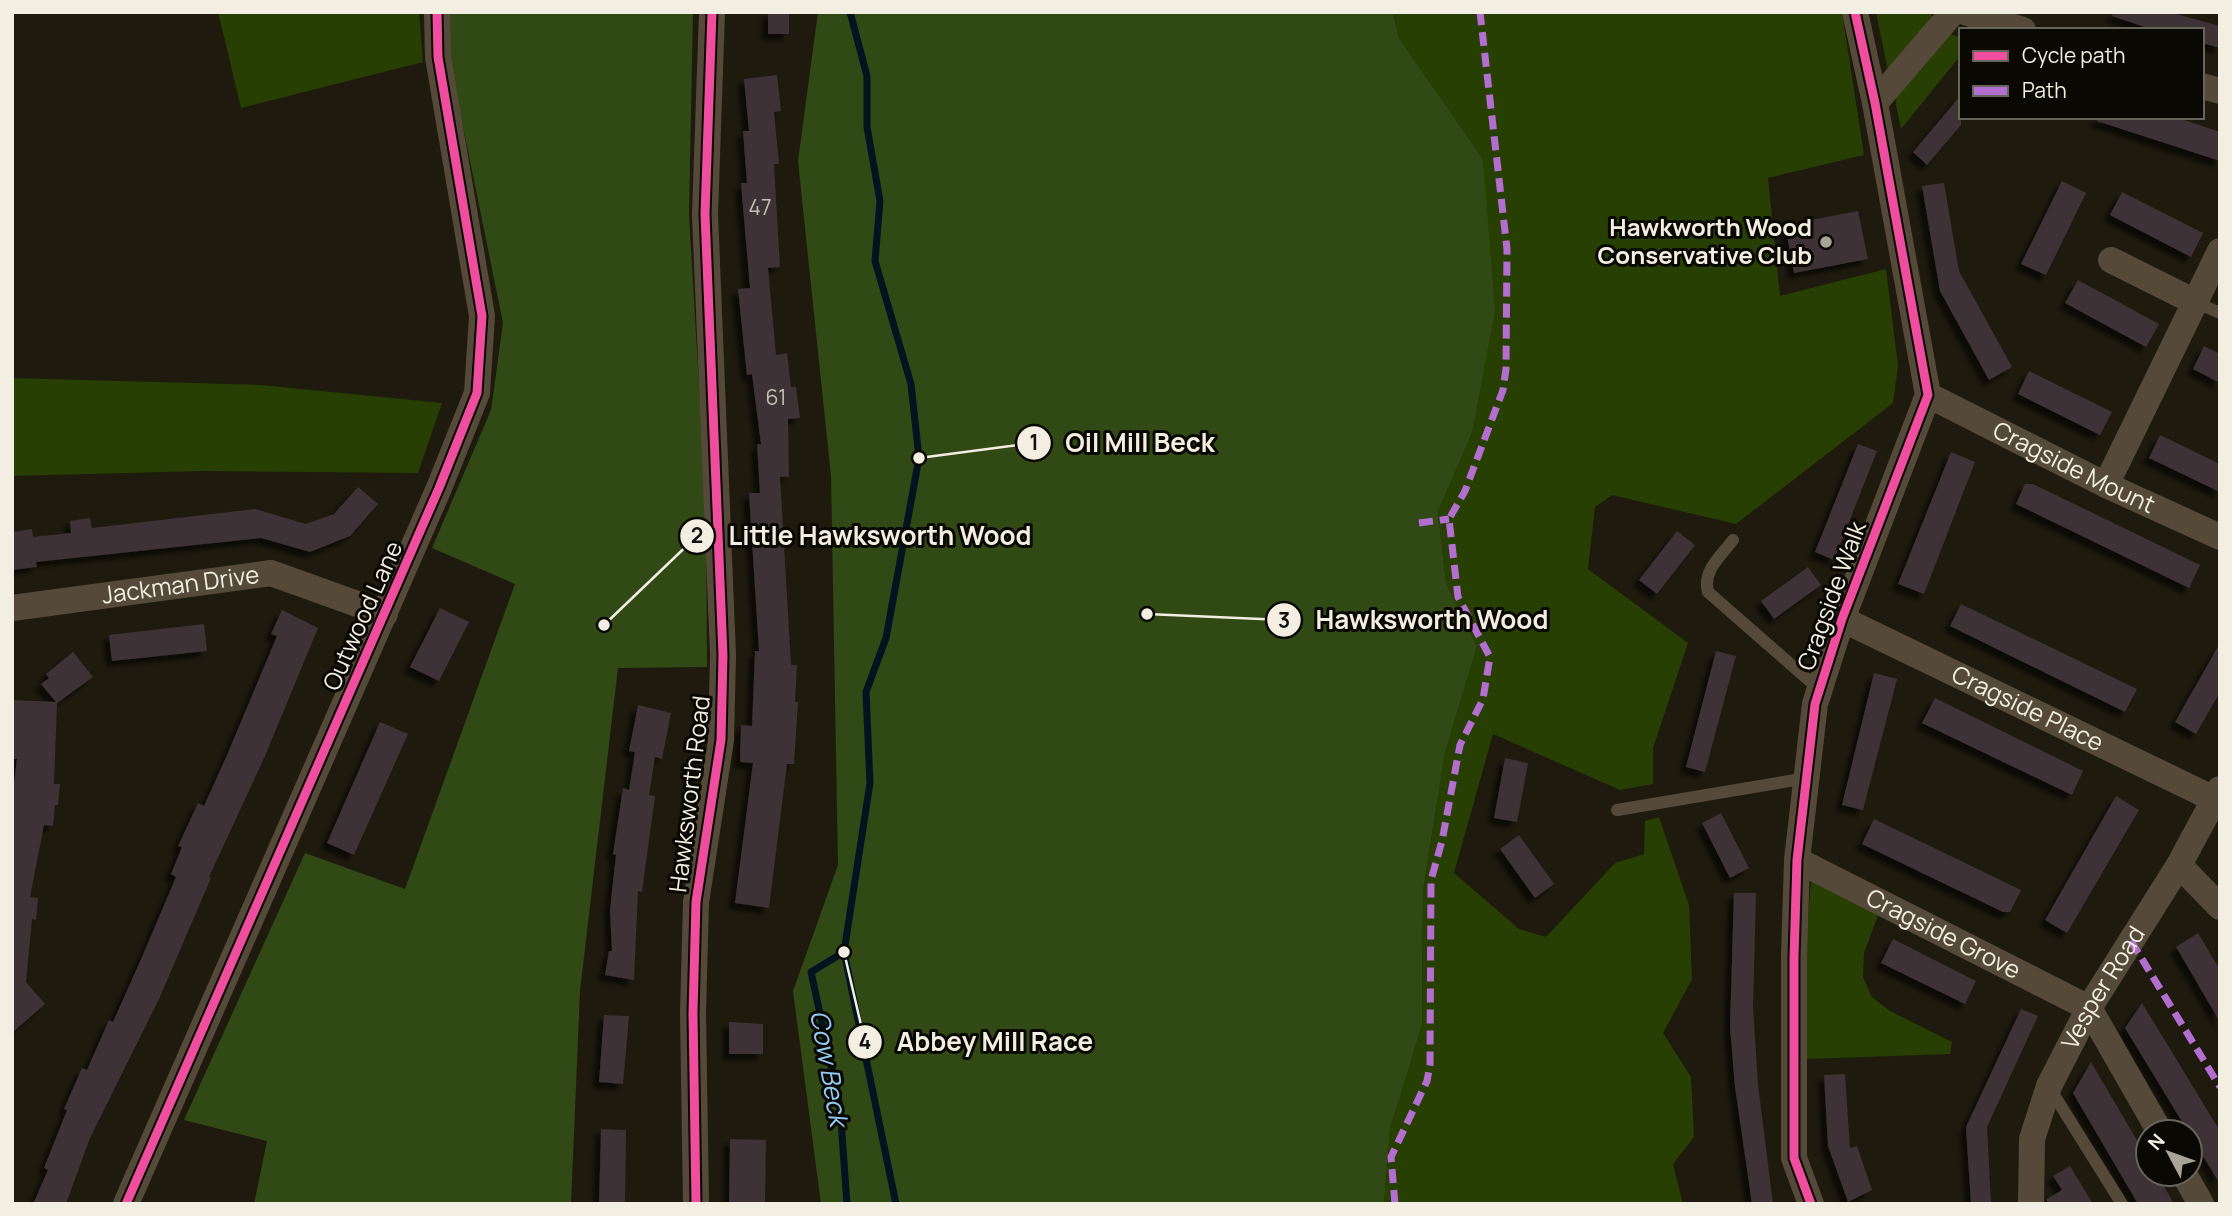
<svg xmlns="http://www.w3.org/2000/svg" width="2232" height="1216" font-family="Manrope,sans-serif">
<style>
.green{fill:#273f02}
.forest{fill:#314915}
.lines{fill:none;stroke-linecap:round;stroke-linejoin:round}
.stream{stroke:#031320;stroke-width:7}
.building{fill:#3e3136;filter:url(#shadow)}
.lane{stroke:#554a3a;stroke-width:12}
.street{stroke:#554a3a;stroke-width:26}
.quiet{stroke:#b36fd0;stroke-width:7;stroke-dasharray:14 7;stroke-linecap:butt}
.cycleway-casing{stroke:#0a0802;stroke-width:13}
.cycleway{stroke:#ef4d9e;stroke-width:9}
.poi-dot{fill:#a8a497;stroke:#0a0802;stroke-width:2.5}
.labels{text-anchor:middle;stroke-width:6;stroke-linejoin:round;paint-order:stroke}
.number-label{font-size:21px;fill:#c5bfb6}
.poi-label{font-size:24px;font-weight:bold;fill:#f2eee1;stroke:#0a0802;text-anchor:end}
.street-label{font-size:24px;fill:#f2eee1;stroke:#0a0802}
.water-label{font-size:26px;font-style:italic;fill:#92caf6;stroke:#0a0802}
.leader{fill:none;stroke:#f2eee1;stroke-width:2.5}
.callout-dot{fill:#f2eee1;stroke:#0a0802;stroke-width:2.5}
.mark-label{font-size:21px;text-anchor:middle;font-weight:bold;fill:#111}
.callout-label{font-size:26px;text-anchor:middle;font-weight:bold;fill:#f2eee1;stroke:#0a0802;stroke-width:6;stroke-linejoin:round;paint-order:stroke}
</style>
<defs>
<filter id="shadow"><feDropShadow dx="-6" dy="6" stdDeviation="2" flood-color="#0009"/></filter>
</defs>
<rect width="100%" height="100%" fill="#1e1a0e"/>
<path class="green" d="M218 12H419L423 62 241 108Z
M1393 12H1842L1864 155 1768 178 1780 296 1886 269 1898 366 1893 403 1736 524 1612 495 1595 507 1588 569 1688 643 1653 748V784L1620 790 1493 734 1454 873 1519 929 1546 937 1615 863 1644 854 1645 821 1659 817 1689 905 1692 979 1663 1033 1691 1077 1694 1137 1673 1164 1683 1204H1384L1390 1129 1422 1025 1423 892 1445 753 1477 646 1446 583 1438 512 1472 433 1483 159 1399 38Z
M1876 12 1932 14 1931 20 1888 71Z
M1948 33 1961 38V55L1901 129 1896 105 1897 92Z
M12 378 261 385 442 403 418 473 203 471 12 476Z
M1811 881 1880 910 1864 953 1863 977 1872 997 1890 1011 1952 1042 1950 1054 1806 1059 1804 972Z"/>
<path class="forest" d="M447 12H693L689 215 706 504 707 667 618 668 580 991 571 1204H254L267 1141 184 1120 305 853 405 889 515 584 432 548 491 410 503 323 445 38Z
M818 12H1393L1399 38 1483 159 1495 311 1472 433 1438 512 1446 583 1477 646 1445 753 1423 892 1422 1025 1390 1129 1384 1204H821L793 991 838 865 831 476 798 161Z"/>
<g class="lines">
<path class="stream" d="M850 12 867 76V127L880 201 875 261 911 384 919 458 886 638 866 692 870 783 844 952 896 1204
M844 952 811 972 840 1107 847 1204"/>
</g>
<path class="building" d="M768 12H789V34H768Z
M2113 12H2169L2220 26V48L2202 43V30H2154L2112 16Z
M777 75 781 111 774 112 779 164H774L780 267 768 268 776 355 787 353 791 387H796L800 418 788 419 789 477H780L791 665H797L795 702H798L794 764H787L769 908 735 903 753 763 740 762 741 725 752 726 755 651H759L749 493H760L757 444H761L752 374 747 375 738 289 750 288 741 183H747L743 131H749L744 79Z
M1961 95V125L1927 165 1913 152Z
M2098 117H2175L2220 132V161L2097 121Z
M2062 181 2086 193 2046 275 2021 264Z
M1944 183 1959 271 2012 367 1989 380 1940 291 1922 186Z
M2122 192 2203 233 2191 257 2110 215Z
M1858 211 1868 259 1794 273 1785 225Z
M2078 280 2159 324 2146 347 2065 303Z
M2204 346 2220 354V383L2193 369Z
M2029 371 2112 412 2100 435 2018 394Z
M2160 435 2220 464V492L2149 458Z
M1858 444 1877 451 1834 560 1815 552Z
M1951 452 1975 462 1924 594 1898 584Z
M2025 484H2033L2200 565 2189 588 2016 504Z
M358 487 378 504 350 536 310 552 261 538 36 562 37 567 12 570V532L32 529 33 537 71 533 70 521 90 518 92 528 255 509 306 524 334 514Z
M1677 531 1695 545 1657 594 1639 580Z
M1808 567 1821 585 1774 619 1761 601Z
M1961 604 2137 689 2125 712 1950 626Z
M440 608 469 622 439 681 410 667Z
M282 610 318 628 265 756 209 877 211 878 159 999 90 1138 66 1204H33L48 1170 44 1168 67 1110 64 1109 82 1068 87 1070 109 1020 113 1022 142 957 176 877 171 874 182 847 178 846 198 803 204 806 227 755 277 636 271 634Z
M204 624 207 651 112 661 109 635Z
M2220 643V692L2196 734 2175 722Z
M1716 651 1736 656 1705 772 1686 767Z
M73 652 93 677 57 703 54 784H60L58 805H55L53 826 44 825 30 897 38 898 36 920 32 919 26 982 45 1004 12 1033V799L17 759H12V700L56 702 41 684 49 678 46 674Z
M1874 673 1897 679 1863 810 1842 805Z
M1935 698 2083 771 2072 795 1922 723Z
M638 705 671 713 662 759 655 757 649 795 655 796 642 892 638 891 634 980 605 975 609 951H612L610 910 616 855 613 854 623 788 629 790 635 752 629 751Z
M380 722 408 734 354 855 327 843Z
M1505 758 1528 763 1517 822 1494 818Z
M2116 796 2139 810 2067 933 2045 920Z
M1721 813 1749 868 1730 878 1702 823Z
M1874 819 2021 890 2010 912H2003L1862 844Z
M1519 835 1554 884 1535 898 1500 849Z
M1734 893H1756L1753 1007 1758 1085 1773 1204H1752L1735 1087 1730 1027Z
M2198 933 2220 970V1022L2176 947Z
M1893 939 1976 981 1965 1004 1881 963Z
M2142 1003 2220 1131V1184L2125 1028Z
M2021 1009 2038 1016 1987 1127 1991 1204H1971L1966 1127Z
M604 1015 629 1016 623 1084 599 1082Z
M729 1022 763 1024V1054H729Z
M2091 1062 2148 1159V1174H2157L2174 1204H2138L2073 1093Z
M1845 1074 1850 1148 1857 1146 1872 1190 1848 1202 1828 1146 1824 1075Z
M601 1129 626 1130 625 1204H599Z
M730 1139 766 1140 765 1204H729Z
M2070 1166 2093 1204H2047V1199L2062 1190 2053 1176Z"/>
<g class="lines">
<path class="lane" d="M2195 302 2220 313
M1733 540C1721 556 1702 571 1708 592L1819 689
M1617 810 1807 778
M2049 1087 2122 1204"/>
<g class="street">
<path d="M1965 12 2023 30"/>
<path d="M2202 86 2220 91"/>
<path d="M1875 103 1953 12"/>
<path d="M2111 260 2195 302"/>
<path id="s1" d="M1928 395 2106 485 2220 537"/>
<path d="M2106 485 2220 251"/>
<path id="s2" d="M12 608 271 573 385 614"/>
<path id="s3" d="M1842 619 2214 799"/>
<path id="s4" d="M1797 860 2089 1008 2160 1132"/>
<path d="M2179 865 2220 907"/>
<path d="M2184 1174 2201 1204"/>
<path d="M126 1204 439 488 477 393 482 316 438 57 437 12"/>
<path d="M696 1204 693 1013 696 902 721 740 723 655 705 214 712 12"/>
<path d="M1811 1204 1794 1158V957L1797 860 1815 704 1842 619 1928 395 1875 103 1855 12"/>
<path id="s5" d="M2031 1204 2032 1139 2049 1086 2089 1008 2179 865 2220 789"/>
</g>
<path class="quiet" d="M1419 523 1449 519
M2131 941 2220 1087
M1395 1204 1391 1157 1427 1081 1430 1065 1431 880 1442 841 1460 745 1483 699 1490 657 1458 597 1449 519 1465 491 1503 390 1506 369 1507 249 1480 12"/>
<defs>
<path id="cycleway" d="M126 1204 439 488 477 393 482 316 438 57 437 12
M696 1204 693 1013 696 902 721 740 723 655 705 214 712 12
M1811 1204 1794 1158V957L1797 860 1815 704 1842 619 1928 395 1875 103 1855 12"/>
</defs>
<use href="#cycleway" class="cycleway-casing"/>
<use href="#cycleway" class="cycleway"/>
</g>
<circle class="poi-dot" cx="1826" cy="242" r="7"/>
<g class="labels">
<g class="number-label">
<text x="760" y="215">47</text>
<text x="776" y="405">61</text>
</g>
<g class="poi-label">
<text x="1812" y="236">Hawkworth Wood<tspan x="1812" dy="28">Conservative Club</tspan></text>
</g>
<g class="street-label">
<text dy="8" stroke="none"><textPath href="#s1" startOffset="163">Cragside Mount</textPath></text>
<text dy="8" stroke="none"><textPath href="#s2" startOffset="170">Jackman Drive</textPath></text>
<text transform="translate(1832 596) rotate(-70)" y="8">Cragside Walk</text>
<text transform="translate(363 616) rotate(-66)" y="8">Outwood Lane</text>
<text dy="8" stroke="none"><textPath href="#s3" startOffset="206">Cragside Place</textPath></text>
<text transform="translate(690 794) rotate(-83)" y="8">Hawksworth Road</text>
<text dy="8" stroke="none"><textPath href="#s4" startOffset="164">Cragside Grove</textPath></text>
<text dy="8" stroke="none"><textPath href="#s5" startOffset="233">Vesper Road</textPath></text>
</g>
<g class="water-label">
<text transform="translate(829 1068) rotate(80)" y="9">Cow Beck</text>
</g>
</g>
<path class="leader" d="M919 458L1034 443M604 625L697 536M1147 614L1284 620M844 952L865 1042"/>
<g class="callout-dot">
<circle cx="919" cy="458" r="7"/>
<circle cx="604" cy="625" r="7"/>
<circle cx="1147" cy="614" r="7"/>
<circle cx="844" cy="952" r="7"/>
<circle cx="1034" cy="443" r="18"/>
<circle cx="697" cy="536" r="18"/>
<circle cx="1284" cy="620" r="18"/>
<circle cx="865" cy="1042" r="18"/>
</g>
<g class="mark-label">
<text x="1034" y="450">1</text>
<text x="697" y="543">2</text>
<text x="1284" y="628">3</text>
<text x="865" y="1049">4</text>
</g>
<g class="callout-label">
<text x="1140" y="452">Oil Mill Beck</text>
<text x="880" y="545">Little Hawksworth Wood</text>
<text x="1432" y="629">Hawksworth Wood</text>
<text x="995" y="1051">Abbey Mill Race</text>
</g>
<rect width="2232" height="1216" fill="none" stroke="#f2eee1" stroke-width="28"/>
<rect x="1959" y="28" width="245" height="91" fill="#0a0802" stroke="#67645b" stroke-width="2"/>
<rect x="1973" y="51" width="35" height="10" fill="#ef4d9e" stroke="#67645b" stroke-width="2"/>
<text x="2022" y="63" font-size="21" fill="#f2eee1">Cycle path</text>
<rect x="1973" y="86" width="35" height="10" fill="#b36fd0" stroke="#67645b" stroke-width="2"/>
<text x="2022" y="98" font-size="21" fill="#f2eee1">Path</text>
<g transform="translate(2169 1153) rotate(311)"><circle r="33" fill="#0a0802" stroke="#67645b" stroke-width="2"/>
<path d="M0-5L12 26L0 18L-12 26Z" fill="#a8a497"/>
<text y="-10" font-size="19" font-weight="bold" text-anchor="middle" fill="#f2eee1">N</text>
</g>
</svg>
